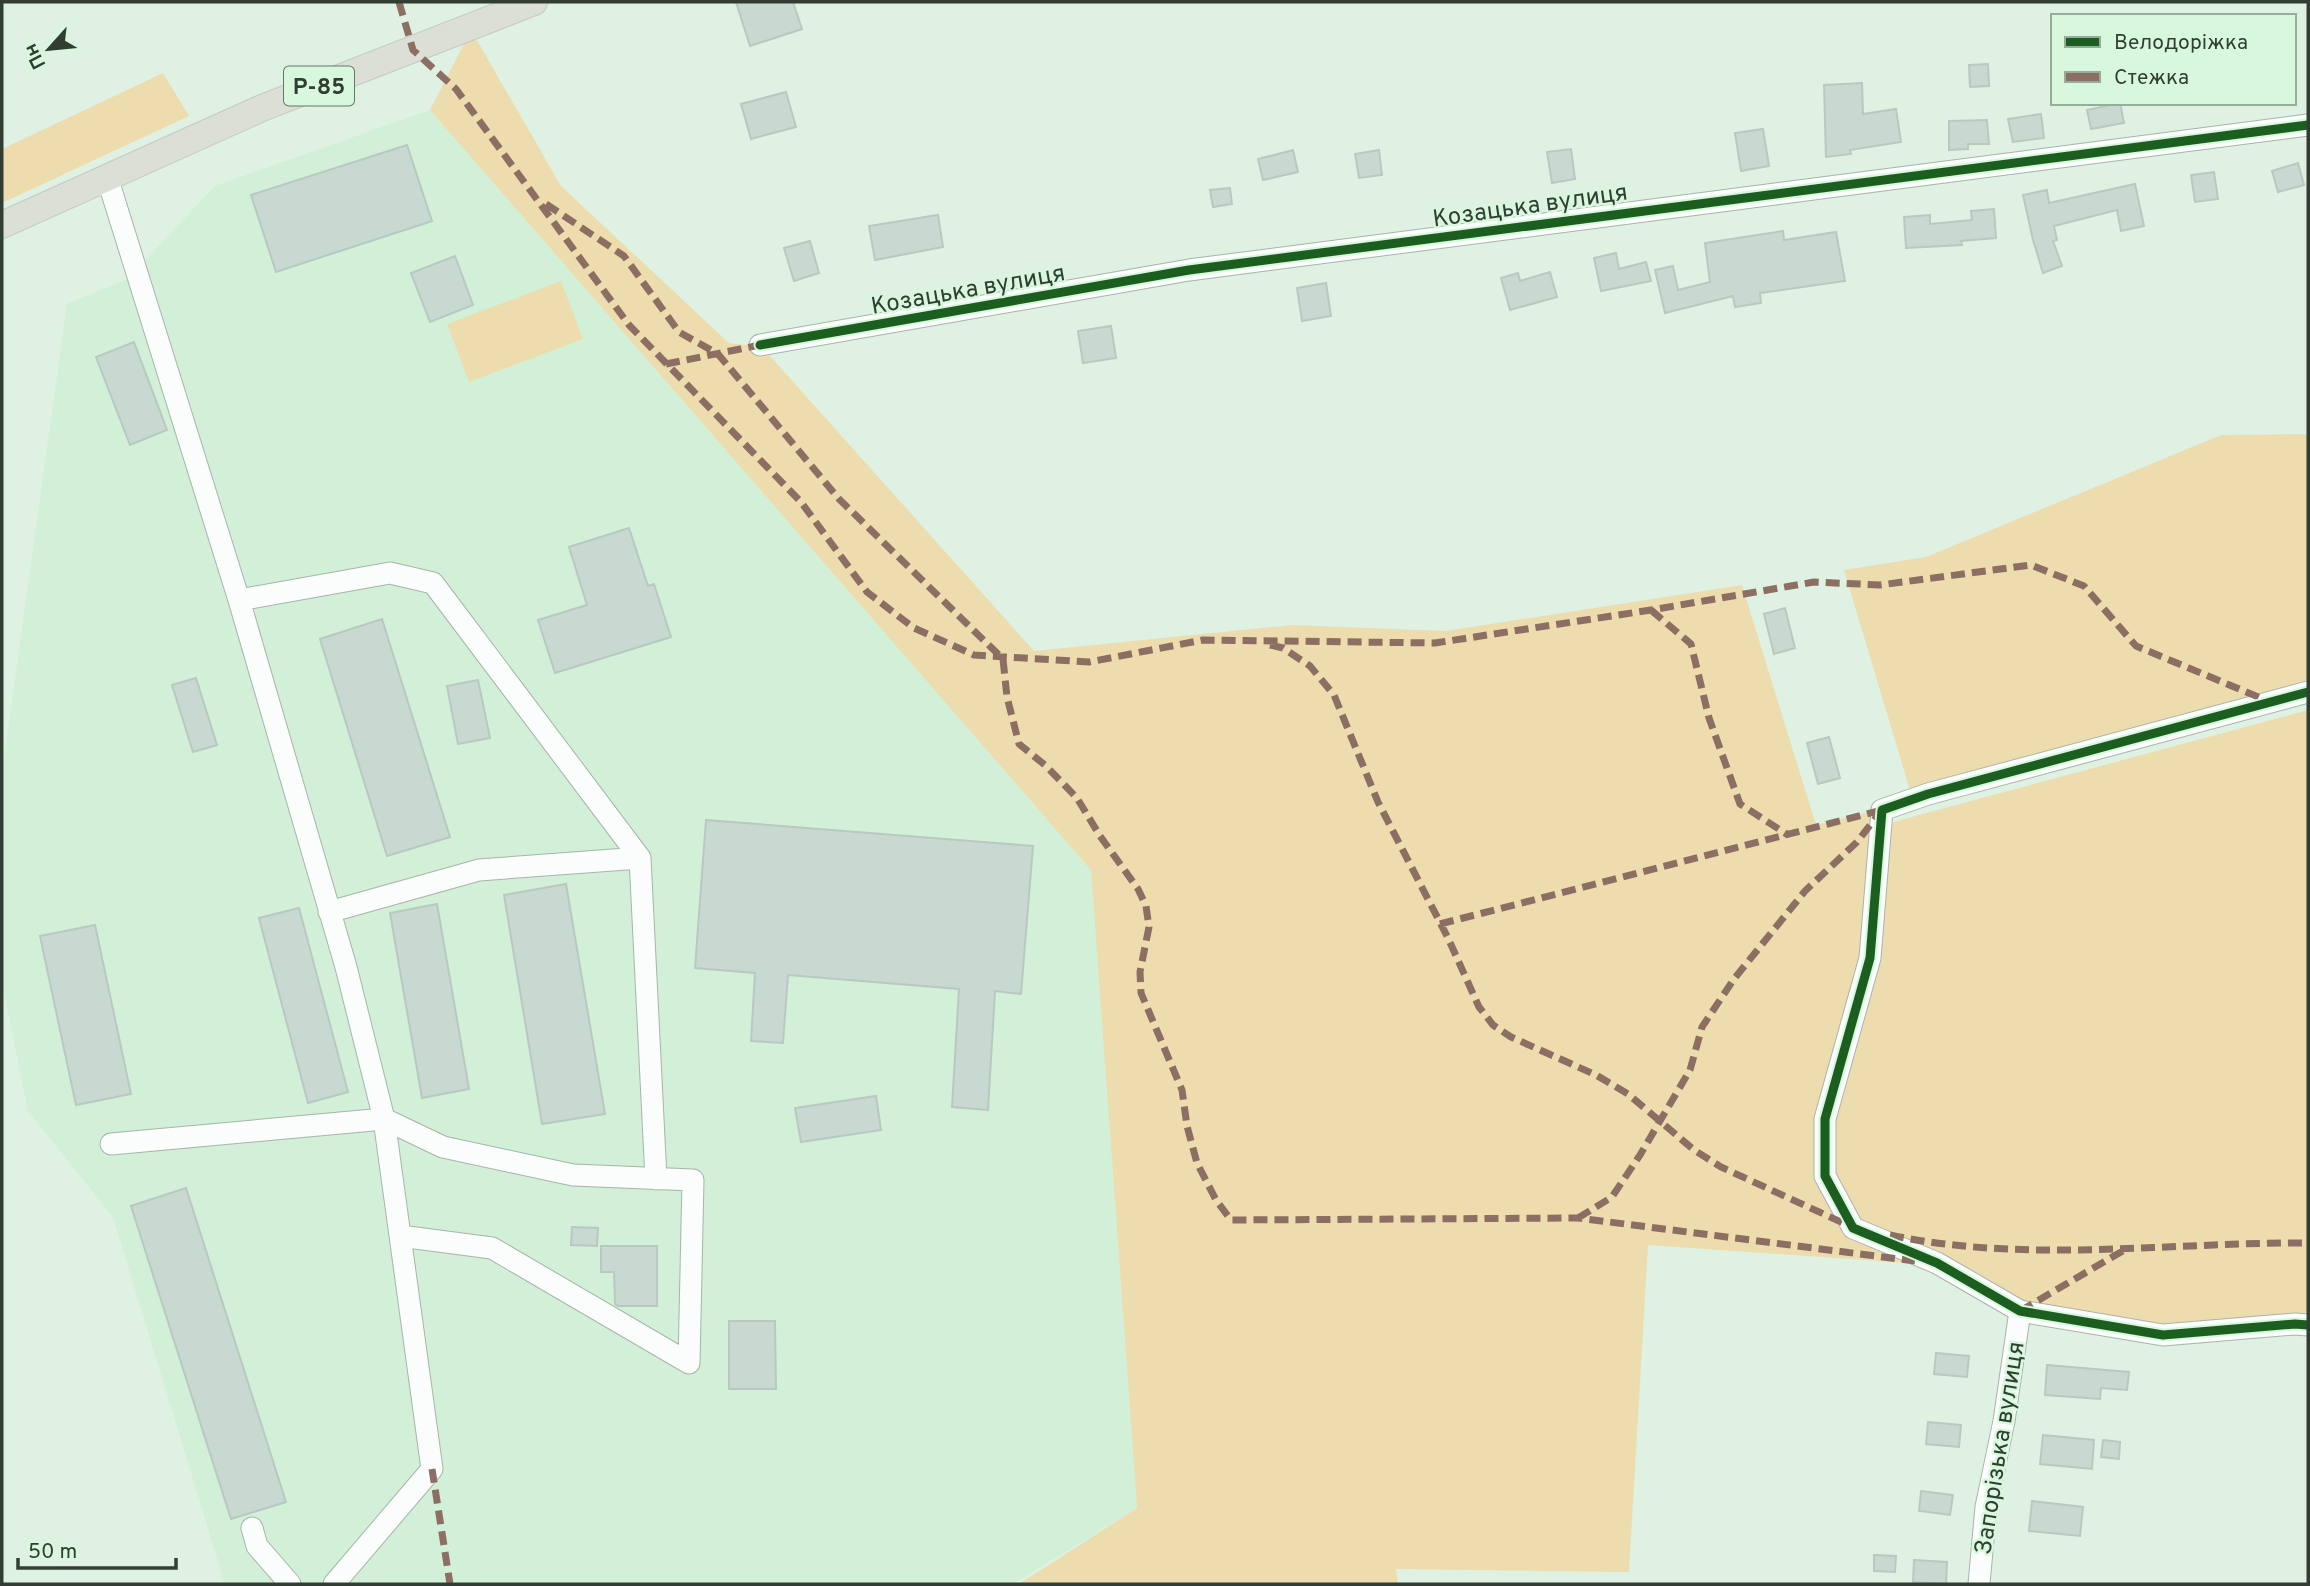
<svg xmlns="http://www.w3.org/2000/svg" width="2310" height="1586" font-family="Overpass,sans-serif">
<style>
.built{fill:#d2efd7}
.green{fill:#edddae}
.building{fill:#c8d9d1;stroke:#b8c9c1;stroke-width:2}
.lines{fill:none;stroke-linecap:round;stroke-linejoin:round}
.minor-casing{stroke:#a7b5a9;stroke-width:23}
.major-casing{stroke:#c3ccc4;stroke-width:28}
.minor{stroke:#fafdfb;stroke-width:21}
.major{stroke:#dcdfd5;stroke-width:26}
.quiet{stroke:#8d6e63;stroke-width:7;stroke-dasharray:14 7;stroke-linecap:butt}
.cycleway-casing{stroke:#d8f8dd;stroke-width:13}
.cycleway{stroke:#1b5e20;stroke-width:9}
.labels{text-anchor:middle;stroke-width:5;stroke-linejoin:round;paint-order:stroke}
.shield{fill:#d8f8dd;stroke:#647667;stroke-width:2}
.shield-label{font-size:23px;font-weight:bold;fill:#323e34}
.street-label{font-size:24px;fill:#323e34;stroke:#d8f8dd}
</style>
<rect width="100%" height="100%" fill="#dff1e2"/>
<path class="built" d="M430 110 1091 870 1137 1508 1013 1584H225L113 1217 28 1111 2 983V773L67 304 128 279 215 186Z"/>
<path class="green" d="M471 30 561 186 729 343 762 347 1034 651 1293 625 1446 631 1742 585 1816 825 1880 809 1868 958 1824 1177 1852 1229 1937 1265 1648 1245 1629 1572 1396 1569 1398 1584H1019L1137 1508 1091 870 430 110Z
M163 73 189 116 2 203V149Z
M561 281 583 339 469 382 447 324Z
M2308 434V691L1912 797 1844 570 1926 557 2221 435Z
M2308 710V1323L2198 1332 2020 1310 1855 1227 1827 1176 1826 1120 1872 958 1882 825Z"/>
<path class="building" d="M736 2H793L802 29 750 46Z
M1988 64 1989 86 1970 87 1969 65Z
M1862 83 1863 114 1896 109 1901 142 1850 150 1851 154 1826 157 1824 85Z
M786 92 796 127 751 139 741 104Z
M2120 103 2124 123 2091 129 2087 110Z
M2041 114 2044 138 2013 142 2008 119Z
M1987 120 1989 144H1968V149L1949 150V121Z
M1763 129 1769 166 1741 171 1735 133Z
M407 145 432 221 276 272 251 195Z
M1571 149 1575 179 1552 183 1547 152Z
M1293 150 1298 172 1263 180 1258 159Z
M1379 150 1382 175 1359 178 1355 154Z
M2298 163 2304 185 2278 192 2272 171Z
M2214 172 2218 199 2195 202 2191 175Z
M2135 184 2144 226 2121 231 2117 210 2054 226 2057 240 2053 241 2062 266 2043 273 2033 240 2023 195 2047 190 2049 203Z
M1230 188 1232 204 1213 207 1210 190Z
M1994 209 1996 238 1961 241 1962 245 1906 248 1904 217 1930 215V224L1972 220 1971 211Z
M938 215 943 247 875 260 869 226Z
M1783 231 1784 240 1836 232 1845 281 1760 293 1761 303 1735 307 1733 296 1665 313 1655 270 1673 266 1678 290 1710 282 1705 243Z
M810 241 819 273 794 281 784 248Z
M1616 253 1619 269 1646 262 1651 281 1601 291 1594 258Z
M455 256 473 305 430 322 411 273Z
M1550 272 1557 297 1510 310 1501 278 1518 273 1520 281Z
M1326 283 1331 316 1302 321 1297 288Z
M1111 326 1116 358 1083 363 1078 331Z
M134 342 167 430 130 445 96 357Z
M629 528 648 586 654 584 671 637 555 673 538 620 587 605 569 547Z
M1785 608 1795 648 1774 654 1764 614Z
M382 619 450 837 387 856 320 639Z
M196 678 217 745 193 752 172 685Z
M478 680 490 738 458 744 447 686Z
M1829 737 1840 778 1818 784 1807 743Z
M706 820 1033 846 1021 994 995 991 988 1110 952 1107 959 989 788 975 783 1043 751 1041 755 973 695 968Z
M566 884 605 1114 542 1124 504 895Z
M437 904 469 1089 422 1098 390 913Z
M299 908 348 1092 308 1103 259 918Z
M95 925 131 1094 76 1105 40 936Z
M876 1096 881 1130 801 1142 795 1108Z
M186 1188 286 1502 231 1519 131 1206Z
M572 1227 598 1228 597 1246 571 1245Z
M601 1246H657V1306H618L615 1304 614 1272H601Z
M729 1321H775L776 1389H729Z
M1936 1353 1969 1356 1967 1377 1934 1374Z
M2047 1365 2129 1372 2127 1390 2101 1388 2100 1399 2045 1395Z
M1928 1422 1961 1425 1959 1447 1926 1444Z
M2043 1435 2094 1440 2092 1469 2040 1464Z
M2103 1440 2120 1442 2119 1459 2101 1457Z
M1921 1491 1953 1495 1950 1515 1919 1511Z
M2032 1501 2083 1507 2080 1536 2029 1531Z
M1874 1555 1896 1556 1895 1572 1874 1571Z
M1914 1560 1947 1562 1946 1584 1913 1582Z"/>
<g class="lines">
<defs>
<path id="minor" d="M107 177 239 600 346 967 384 1119 432 1469 334 1584
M760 345 1189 270 2308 125
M239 600 390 573 433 583 640 858
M2308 692 1928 794 1882 810 1870 958 1825 1119V1176L1853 1228 1937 1263 2020 1311 2163 1335 2295 1324 2308 1325
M329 912 479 870 640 858 656 1179
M111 1144 384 1119 443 1147 573 1175 693 1180 689 1363 492 1248 400 1236
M252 1528 257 1546 290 1584
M1979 1584 1986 1507 2004 1421 2020 1311"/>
<path id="major" d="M2 225 262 108 534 2"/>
</defs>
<use href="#minor" class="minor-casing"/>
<use href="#major" class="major-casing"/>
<use href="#minor" class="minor"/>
<use href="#major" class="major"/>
<path class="quiet" d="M399 2 413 50 456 89 629 325 801 502 867 592 914 628 974 655 1089 662 1203 640 1435 643 1651 610 1814 582 1880 585 2031 565 2084 586 2136 646 2268 701
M546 204 624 256 679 332 718 354 839 499 1003 659 1007 697 1019 744 1046 766 1077 798 1100 836 1138 889 1146 906 1149 927 1140 972 1141 993 1182 1090 1187 1126 1197 1163 1216 1200 1231 1220 1578 1218 1915 1261
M666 364 760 345
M1651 610 1691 644 1709 718 1740 804 1788 835
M1270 645 1283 648 1310 666 1334 695 1378 802 1448 938 1479 1007 1493 1025 1511 1037 1596 1075 1628 1094 1694 1150 1721 1167 1852 1227
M1440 924 1882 810
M1578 1218 1612 1197 1640 1155 1690 1070 1702 1027 1734 979 1805 891 1857 842 1881 811
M1890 1235C2028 1264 2169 1242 2308 1243
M2020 1311 2126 1249
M432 1469 450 1584"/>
<defs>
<path id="cycleway" d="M760 345 1189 270 2308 125
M2308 692 1928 794 1882 810 1870 958 1825 1119V1176L1853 1228 1937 1263 2020 1311 2163 1335 2295 1324 2308 1325"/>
</defs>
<use href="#cycleway" class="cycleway-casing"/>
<use href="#cycleway" class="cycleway"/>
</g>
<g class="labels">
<rect class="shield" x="284" y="66.5" width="70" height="39" rx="5"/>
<g class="shield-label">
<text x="319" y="94">Р-85</text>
</g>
<g class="street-label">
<text transform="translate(1530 205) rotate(-8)" y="8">Козацька вулиця</text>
<text transform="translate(968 289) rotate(-10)" y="8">Козацька вулиця</text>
<text transform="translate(1999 1448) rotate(-81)" y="8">Запорізька вулиця</text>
</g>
</g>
<rect width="2310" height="1586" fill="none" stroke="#323e34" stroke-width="7"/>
<rect x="2051" y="14" width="245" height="91" fill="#d8f8dd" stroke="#96ae99" stroke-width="2"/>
<rect x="2065" y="37" width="35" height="10" fill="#1b5e20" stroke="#96ae99" stroke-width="2"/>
<text x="2114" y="49" font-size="21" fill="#323e34">Велодоріжка</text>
<rect x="2065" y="72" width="35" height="10" fill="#8d6e63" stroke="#96ae99" stroke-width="2"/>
<text x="2114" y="84" font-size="21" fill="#323e34">Стежка</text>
<g transform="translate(49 49) rotate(243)" stroke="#d8f8dd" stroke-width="5" paint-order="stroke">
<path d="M0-5L12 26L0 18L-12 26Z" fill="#323e34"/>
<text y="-10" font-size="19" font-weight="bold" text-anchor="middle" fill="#323e34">Пн</text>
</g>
<path d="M18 1558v10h158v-10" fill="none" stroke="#323e34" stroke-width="3.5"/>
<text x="28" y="1558" font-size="21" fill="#323e34" stroke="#d8f8dd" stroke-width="5" paint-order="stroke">50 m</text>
</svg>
